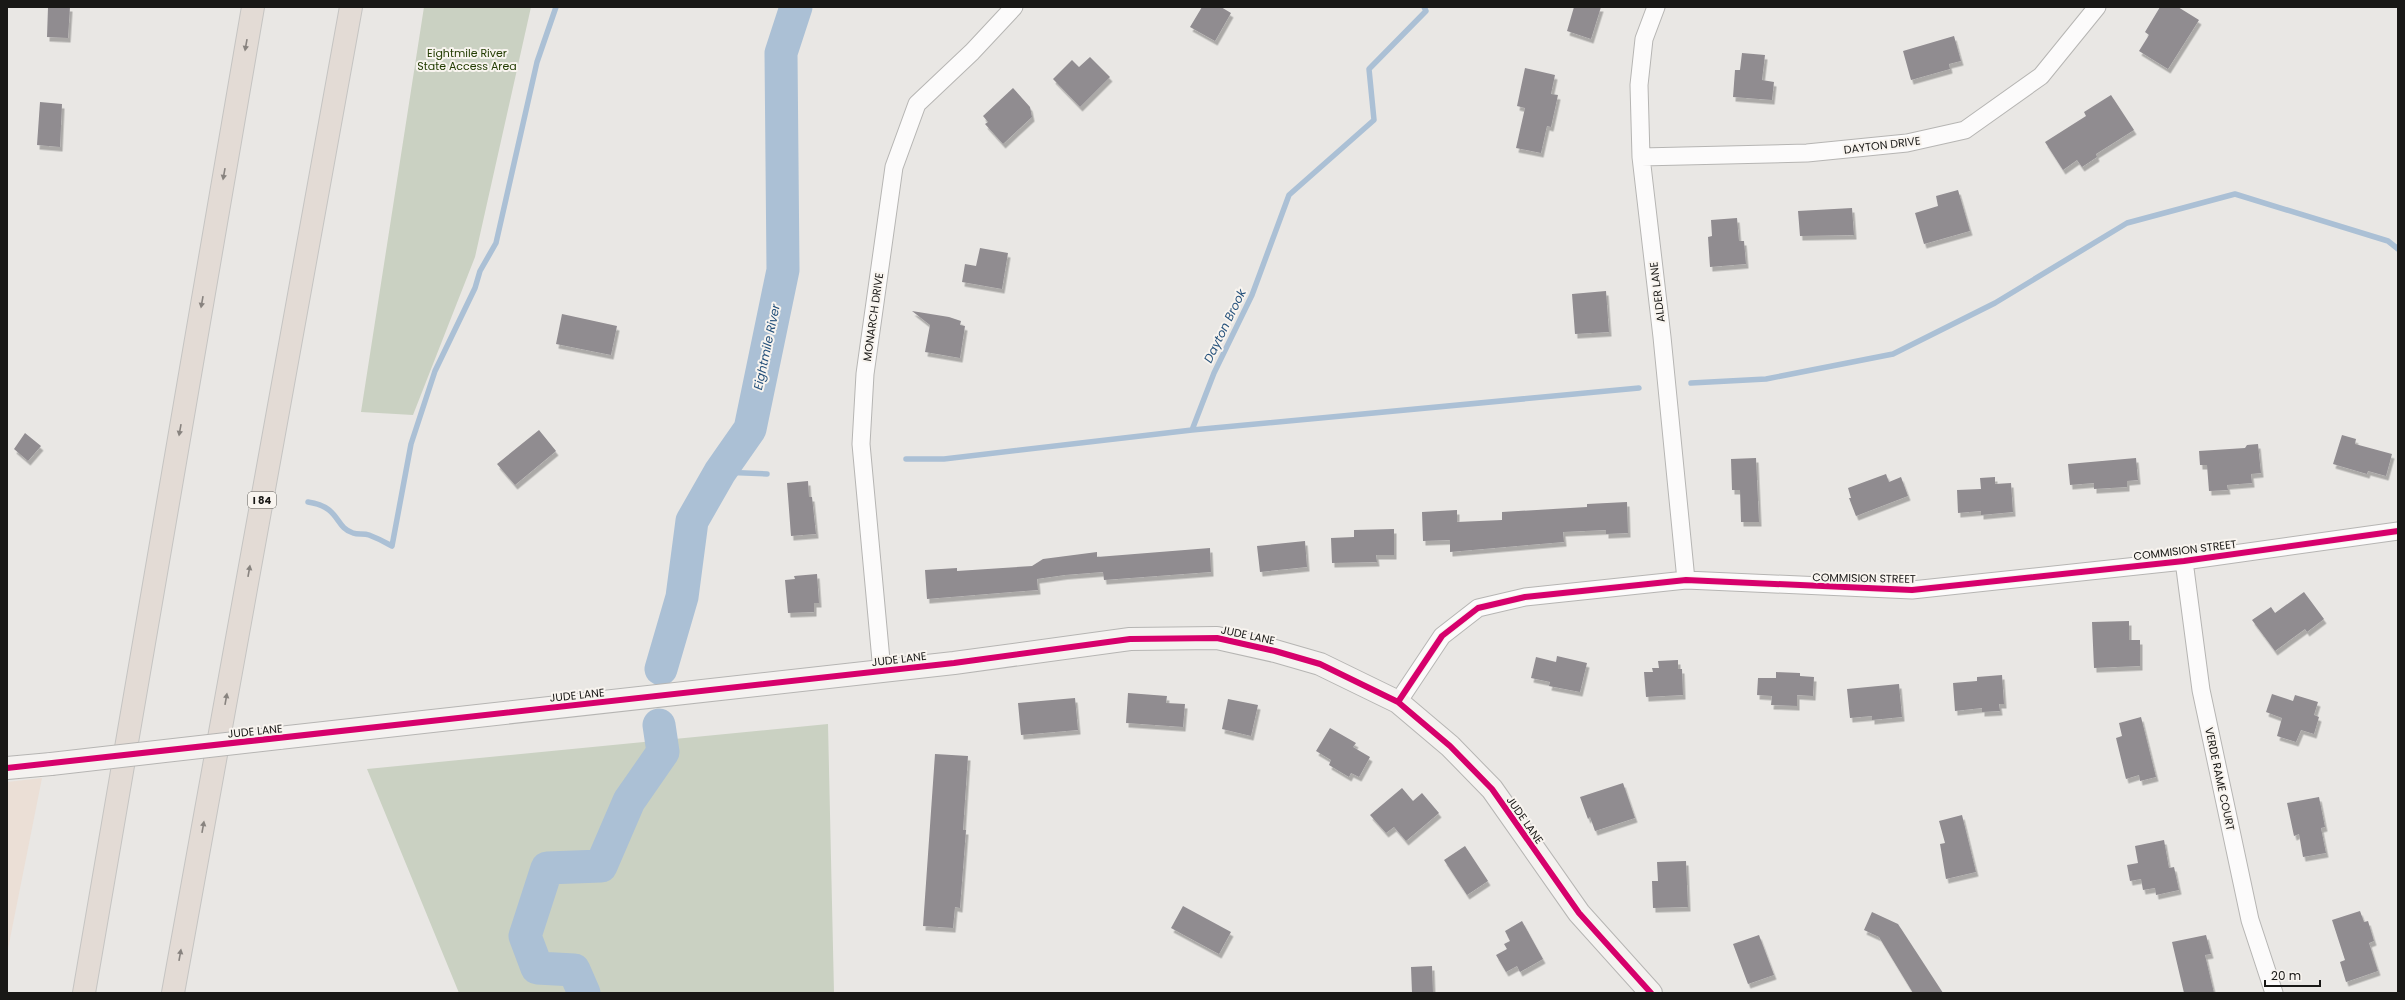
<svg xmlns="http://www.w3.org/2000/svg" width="2405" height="1000" font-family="Poppins,sans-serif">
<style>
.commercial{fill:#ebdfd6}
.green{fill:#cad1c2}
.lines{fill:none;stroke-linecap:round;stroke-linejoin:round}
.stream{stroke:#abc0d5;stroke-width:5.5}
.river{stroke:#abc0d5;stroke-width:33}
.building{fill:#908c90;filter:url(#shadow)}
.street-casing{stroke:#b6b5b3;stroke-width:19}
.secondary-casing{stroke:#b6b5b3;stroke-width:24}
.highway-casing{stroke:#c5c4c2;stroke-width:24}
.street{stroke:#fcfbfb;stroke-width:17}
.secondary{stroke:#f4f2f0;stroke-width:22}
.highway{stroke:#e3dbd5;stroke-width:22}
.secondary-bridge-casing{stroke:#b6b5b3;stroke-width:24;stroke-linecap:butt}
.secondary-bridge{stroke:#f4f2f0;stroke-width:22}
.cycleway-casing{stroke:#f8f4ef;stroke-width:8}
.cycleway{stroke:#d6006c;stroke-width:6}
.oneway{fill:#88837f}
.labels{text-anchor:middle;stroke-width:4;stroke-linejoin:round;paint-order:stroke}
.shield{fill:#f8f4ef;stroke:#5c5a57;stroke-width:1}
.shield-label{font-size:10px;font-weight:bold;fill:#191816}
.park-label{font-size:11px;fill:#243d03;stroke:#f8f4ef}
.street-label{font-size:11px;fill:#191816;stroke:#f8f4ef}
.water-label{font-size:12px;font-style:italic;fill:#24507a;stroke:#f8f4ef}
</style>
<defs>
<filter id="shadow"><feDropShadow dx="2.5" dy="4.5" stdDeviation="0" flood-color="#0004"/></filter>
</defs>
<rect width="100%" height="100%" fill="#e9e7e4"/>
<path class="commercial" d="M42 778 7 954V782Z"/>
<path class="green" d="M424 7H531L475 257 413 415 361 412Z
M828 724 834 993H459L367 769Z"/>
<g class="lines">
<path class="stream" d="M1691 383 1766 379 1893 354 1995 303 2127 223 2235 194 2388 241 2398 249
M1192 430 1639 388
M906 459H944L1192 430 1214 373 1252 295 1289 195 1374 120 1369 69 1426 11 1424 7
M720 472 767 474
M308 502C341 507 334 527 353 533 358 535 364 533 369 535 377 538 385 542 392 546L411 444 435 371 475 288 480 271 496 243 537 62 556 7"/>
<path class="river" d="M661 669 682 597 692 521 720 472 750 429 783 270 781 53 796 7
M584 993 574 970 537 968 525 936 547 868 601 866 629 801 663 752 659 725"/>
</g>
<path class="building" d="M48 7H70L68 38 47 37Z
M1202 7H1221L1231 13 1215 41 1190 27Z
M1574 7H1601L1591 39 1567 31Z
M2160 7H2178L2199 20 2168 69 2139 51 2149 35 2145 32Z
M1954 36 1961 61 1949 64 1950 69 1911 80 1903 51Z
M1742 53 1765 55 1762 80 1774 82 1772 100 1733 97 1735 70H1740Z
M1090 57 1110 77 1080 107 1053 79 1072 60 1079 67Z
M1525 68 1555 75 1551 94 1558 95 1551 127 1547 126 1541 153 1516 148 1525 108 1517 106Z
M1013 88 1030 107 1032 117 1003 144 985 124 988 122 983 116Z
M2111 95 2134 130 2096 154 2097 157 2082 167 2077 160 2063 170 2045 142 2086 116 2084 112Z
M40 102 62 104 60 147 37 145Z
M1958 190 1970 231 1924 244 1915 213 1938 206 1936 196Z
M1852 208 1854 235 1800 236 1798 211Z
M1737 218 1739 241H1744L1746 264 1710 267 1708 237 1712 236 1711 220Z
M980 248 1008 253 1002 289 962 282 965 264 976 266Z
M1606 291 1609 332 1575 334 1572 294Z
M912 311 949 317 961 321 960 325 965 326 960 358 925 352 930 325Z
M562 314 617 326 611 355 556 344Z
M539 430 556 451 515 485 497 464Z
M25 433 41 446 28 461 14 449Z
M2342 435 2356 439 2355 444 2392 454 2386 476 2368 471 2367 474 2333 464Z
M2258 444 2261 473 2251 474 2252 483 2227 485 2228 490 2209 491 2207 465H2200L2199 451 2245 448 2247 445Z
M1756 458 1759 522H1741L1740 490H1732L1731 459Z
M2136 458 2138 480 2127 481V487L2094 489V483L2070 485 2068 464Z
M1886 474 1889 482 1901 477 1908 496 1856 516 1849 498H1851L1848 488Z
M1995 477V484L2011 483 2013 512 1981 515V511L1958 513 1957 490 1981 489 1980 478Z
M808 481 809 497H812L816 534 791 536 787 483Z
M1627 502 1628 533 1606 534V530L1563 532 1564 542 1450 552V540L1423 541 1422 512 1457 510V522L1502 520V512L1587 507V504Z
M1394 529V555H1376L1377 562 1332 563 1331 538 1354 537V530Z
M1305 541 1307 567 1260 572 1257 546Z
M1210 548 1211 572 1104 580 1103 572 1065 575 1037 579 1038 590 927 599 925 570 957 568V571L1032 566 1043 559 1097 552V557Z
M817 574 819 603H814V612L788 613 785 580 795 579 794 576Z
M2304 592 2324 619 2307 632 2305 629 2275 651 2252 620 2271 607 2275 613Z
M2129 621V640H2140V666L2094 668 2092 622Z
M1557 656 1587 663 1580 692 1549 686 1550 682 1531 678 1536 657 1556 662Z
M1678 660V669H1682L1683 695 1646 697 1644 672H1653L1652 668H1659L1658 661Z
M1776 672 1800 673V676L1814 677 1813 696 1797 695V706L1771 705 1772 696 1757 695 1758 678H1776Z
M2002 675 2004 704H1999L2000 711 1982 712V708L1955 711 1953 683 1977 681V677Z
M1899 684 1902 717 1872 720V716L1850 718 1847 689Z
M1128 693 1167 696 1166 703 1185 704 1183 727 1126 723Z
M2272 694 2293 701 2295 695 2318 702 2314 715 2319 717 2314 734 2301 730 2296 742 2277 736 2282 718 2266 712Z
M1075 698 1078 730 1021 735 1018 703Z
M1228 699 1258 705 1251 736 1222 729Z
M2141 717 2156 777 2140 781 2139 775 2126 779 2116 738 2122 736 2119 723Z
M1330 728 1356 743 1353 747 1370 757 1359 777 1351 773 1349 777 1329 765 1331 760 1316 751Z
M935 754 968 756 963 830H966L960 908 955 907 953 928 923 926Z
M1623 783 1635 818 1595 831 1590 817 1588 819 1580 797Z
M1402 788 1413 801 1422 793 1439 813 1406 841 1394 827 1386 833 1370 815Z
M2319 797 2325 827 2321 828 2326 853 2303 857 2299 834 2294 836 2287 803Z
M1962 815 1976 872 1946 879 1940 844 1945 843 1939 821Z
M2164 840 2169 868 2174 867 2179 890 2156 895 2155 888 2143 890 2141 879 2130 881 2127 865 2138 863 2135 846Z
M1465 846 1488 881 1467 895 1444 860Z
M1686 861 1688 907 1653 908 1652 881H1658L1657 862Z
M1183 906 1231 932 1219 954 1171 928Z
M2360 911 2364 922 2368 921 2374 941 2369 943 2378 971 2346 982 2340 962 2345 960 2332 920Z
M1872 912 1898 924 1943 993H1913L1879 937 1864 930Z
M1522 921 1543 959 1520 972 1517 966 1506 972 1496 955 1507 949 1504 944 1510 941 1505 931Z
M1759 935 1774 975 1748 984 1733 944Z
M2206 935 2211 954 2205 955 2214 993H2184L2172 942Z
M1432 966 1433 993H1412L1411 967Z"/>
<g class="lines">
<defs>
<path id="street" d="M1656 7 1644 39 1639 85 1641 157 1662 337 1686 580
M1641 157 1807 153 1907 143 1965 130 2041 76 2097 7
M2184 561 2201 690 2250 920 2274 993
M882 671 861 444 865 374 894 167 917 104 972 52 1014 7
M1398 702 1442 636 1478 608 1525 597 1686 580 1912 590 2184 561 2398 531"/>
<path id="secondary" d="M279 738 954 663 1130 639 1217 638 1275 651 1320 664 1398 702 1450 746 1492 789 1579 913 1651 993
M7 768 51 764"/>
<path id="highway" d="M84 993 253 7
M173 993 351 7"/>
</defs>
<use href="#street" class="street-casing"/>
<use href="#secondary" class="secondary-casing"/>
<use href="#highway" class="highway-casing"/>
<use href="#street" class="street"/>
<use href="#secondary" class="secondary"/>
<use href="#highway" class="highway"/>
<defs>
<path id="secondary-bridge" d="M51 764 279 738"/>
</defs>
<use href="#secondary-bridge" class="secondary-bridge-casing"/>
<use href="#secondary-bridge" class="secondary-bridge"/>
<defs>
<path id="cycleway" d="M1398 702 1442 636 1478 608 1525 597 1686 580 1912 590 2184 561 2398 531
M7 768 954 663 1130 639 1217 638 1275 651 1320 664 1398 702 1450 746 1492 789 1579 913 1651 993"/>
</defs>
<use href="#cycleway" class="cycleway-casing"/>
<use href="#cycleway" class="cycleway"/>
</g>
<defs><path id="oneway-solid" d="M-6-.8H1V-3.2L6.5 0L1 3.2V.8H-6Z"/></defs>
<g class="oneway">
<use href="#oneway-solid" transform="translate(246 45) rotate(100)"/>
<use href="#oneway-solid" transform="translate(224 174) rotate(100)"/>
<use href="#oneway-solid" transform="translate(202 302) rotate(100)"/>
<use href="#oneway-solid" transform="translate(180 430) rotate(100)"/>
<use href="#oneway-solid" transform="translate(249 571) rotate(-80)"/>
<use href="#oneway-solid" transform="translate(226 699) rotate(-80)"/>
<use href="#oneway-solid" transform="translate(203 827) rotate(-80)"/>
<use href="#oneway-solid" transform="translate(180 955) rotate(-80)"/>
</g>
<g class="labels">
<rect class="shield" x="248" y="492" width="28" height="16" rx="3"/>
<g class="shield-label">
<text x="262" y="504">I 84</text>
</g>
<g class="park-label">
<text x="467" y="57">Eightmile River<tspan x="467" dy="13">State Access Area</tspan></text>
</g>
<g class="street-label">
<text transform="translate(1882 145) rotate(-7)" y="4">DAYTON DRIVE</text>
<text transform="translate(1657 292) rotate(-97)" y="4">ALDER LANE</text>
<text transform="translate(873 317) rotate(-82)" y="4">MONARCH DRIVE</text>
<text transform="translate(2185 550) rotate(-7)" y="4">COMMISION STREET</text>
<text transform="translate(1864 578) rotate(1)" y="4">COMMISION STREET</text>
<text transform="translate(1248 635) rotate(12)" y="4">JUDE LANE</text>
<text transform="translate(899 659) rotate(-7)" y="4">JUDE LANE</text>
<text transform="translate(577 695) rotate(-6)" y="4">JUDE LANE</text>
<text transform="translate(255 731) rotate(-6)" y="4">JUDE LANE</text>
<text transform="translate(2220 779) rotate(78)" y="4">VERDE RAME COURT</text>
<text transform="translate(1525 820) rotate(55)" y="4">JUDE LANE</text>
</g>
<g class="water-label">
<text transform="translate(1225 326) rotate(-64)" y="4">Dayton Brook</text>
<text transform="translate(767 347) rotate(-78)" y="4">Eightmile River</text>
</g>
</g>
<rect width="2405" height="1000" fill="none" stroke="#191816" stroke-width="16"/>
<path d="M2265 980v6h55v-6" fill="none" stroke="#191816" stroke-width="2"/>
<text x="2271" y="980" font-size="12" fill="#191816" stroke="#f8f4ef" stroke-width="3" paint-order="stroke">20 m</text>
</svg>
